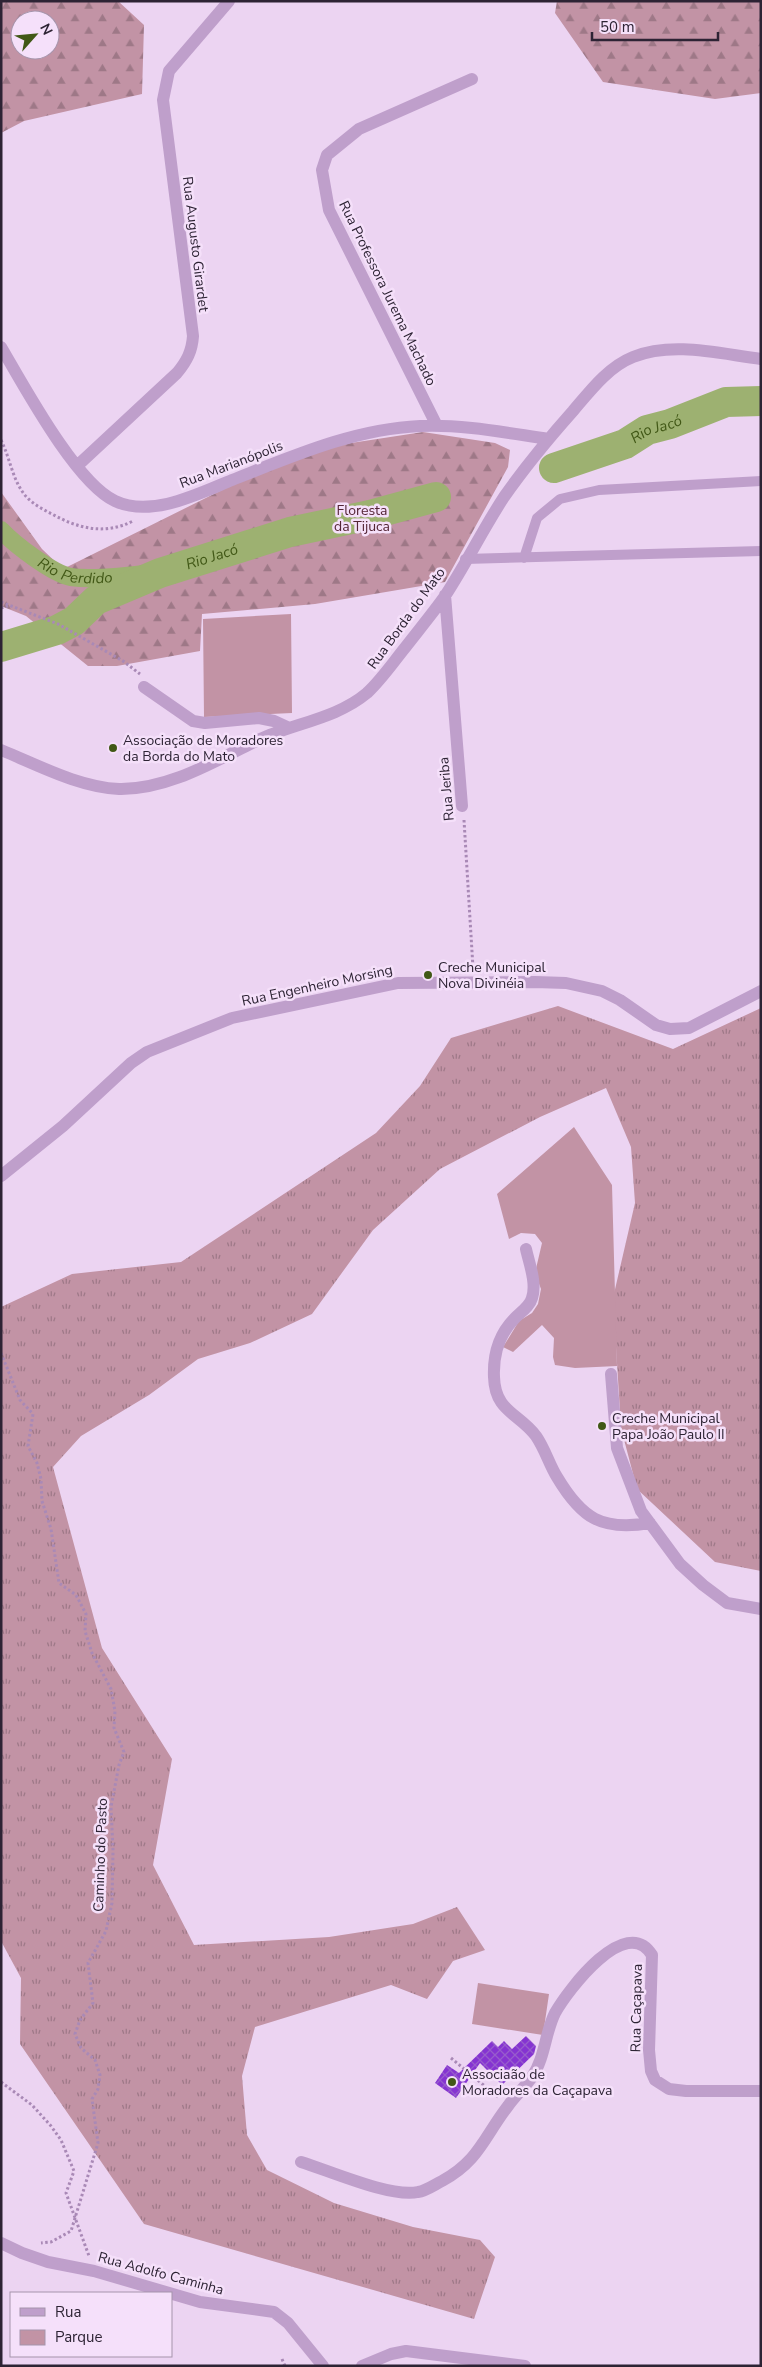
<svg xmlns="http://www.w3.org/2000/svg" width="762" height="2367" font-family="'Nunito Sans',sans-serif">
<style>
.grass{fill:url(#grass-tufts)}
.forest{fill:url(#forest-firs);fill-rule:evenodd}
.green{fill:#c293a5}
.lines{fill:none;stroke-linecap:round;stroke-linejoin:round}
.canal{stroke:#9db171;stroke-width:18}
.river{stroke:#9db171;stroke-width:30}
.building{fill:url(#building-cross-hatch)}
.path{stroke:#a989b6;stroke-width:3;stroke-dasharray:2.5 2.5;stroke-linecap:butt}
.lane{stroke:#bf9fcb;stroke-width:10}
.street{stroke:#bf9fcb;stroke-width:12}
.poi-dot{fill:#415816;stroke:#f5e0fa;stroke-width:2}
.labels{text-anchor:middle;stroke-width:5;stroke-linejoin:round;paint-order:stroke}
.street-label{font-size:14px;fill:#2d2334;stroke:#f5e0fa}
.park-label{font-size:14px;fill:#542536;stroke:#f5e0fa}
.poi-label{font-size:14px;fill:#2d2334;stroke:#f5e0fa;text-anchor:start}
.water-label{font-size:15px;font-style:italic;fill:#415816;stroke:#f5e0fa}
</style>
<defs>
<pattern id="grass-tufts" width="24" height="20" patternUnits="userSpaceOnUse" patternTransform="scale(1.25)"><rect width="24" height="20" fill="#c293a5"/><path d="M3 7l-1-3M5 7V3M7 7l1-3M15 17l-1-3M17 17v-4M19 17l1-3" fill="none" stroke="#9e7887"/></pattern>
<pattern id="forest-firs" width="22" height="20" patternUnits="userSpaceOnUse" patternTransform="scale(1.25)"><rect width="22" height="20" fill="#c293a5"/><path d="M5 1l3.5 6h-7zM16 11l3.5 6h-7z" fill="#9e7887"/></pattern>
<pattern id="building-cross-hatch" width="8" height="8" patternUnits="userSpaceOnUse" patternTransform="scale(1.25)"><rect width="8" height="8" fill="#8533d1"/><path d="M0 0l8 8M0 8l8-8" fill="none" stroke="#975ccc"/></pattern>
</defs>
<rect width="100%" height="100%" fill="#ecd4f2"/>
<path class="grass" d="M558 1006 673 1049 761 1008V1571L715 1562 637 1489 621 1428 613 1298 635 1203 631 1147 606 1088 540 1117 440 1169 373 1230 312 1314 250 1343 198 1359 149 1395 81 1436 53 1467 102 1648 172 1759 153 1865 194 1945 329 1937 413 1924 457 1907 485 1950 453 1961 427 1999 391 1985 255 2027 242 2076 247 2135 267 2170 334 2203 413 2227 480 2240 495 2257 474 2319 144 2224 20 2044 21 1978 1 1941V1307L72 1274 181 1262 376 1133 420 1086 451 1038Z"/>
<path class="forest" d="M1 1H118L144 25 142 94 24 121 1 133ZM20 20H50V50H20Z
M557 1H761V93L715 99 603 82 555 13Z
M423 432 495 443 510 450 508 467 445 582 315 604 202 614 200 651 117 666H88L26 616 1 606V492L42 549 63 569 250 476 338 445Z"/>
<path class="green" d="M291 614 292 713 204 717 203 619Z
M574 1127 612 1185 617 1366 575 1368 555 1365 553 1357 554 1338 542 1325 513 1352 503 1347 519 1321 532 1313 538 1304 541 1289 535 1273 542 1243 535 1234 521 1233 509 1239 497 1194Z
M478 1983 549 1994 543 2035 472 2024Z"/>
<g class="lines">
<path class="canal" id="s1" d="M1 530C14 544 53 574 71 577 98 581 133 574 160 573"/>
<g class="river">
<path id="s2" d="M554 468 625 444 647 430 670 424 726 402 761 401"/>
<path id="s3" d="M1 647 57 630 74 621 96 600 160 573 290 532 370 515 436 497"/>
</g>
</g>
<path class="building" d="M526 2036 536 2046 534 2054 502 2085 480 2063 456 2098 435 2083 447 2065 459 2073 492 2041 498 2047 504 2041 512 2049Z"/>
<g class="lines">
<path class="path" d="M1 440C10 458 12 478 24 494 31 503 42 509 52 514 79 529 105 535 133 521
M1 602 58 624 123 661 140 674
M1 608 8 606
M464 820 473 968
M1 1353 20 1400 33 1414 28 1446 37 1463 41 1479 42 1501 51 1529 59 1583 76 1595 86 1614 85 1631 92 1653 111 1689 115 1711 114 1728 124 1752 119 1765 111 1807 113 1850 112 1903 106 1931 88 1963 93 2003 80 2020 75 2034 81 2048 95 2060 100 2075 98 2089 92 2099 98 2143 71 2231 51 2242 41 2243
M451 2058 498 2097
M1 2082 32 2105 51 2126 61 2140 74 2171 66 2193 89 2256
M282 2359 285 2366"/>
<path class="lane" d="M524 558 537 518 560 499 599 490 761 481
M465 559 761 551"/>
<path class="street" d="M1 347C24 386 76 483 115 501 151 518 198 494 232 480 293 456 354 429 420 426 462 424 507 433 549 439
M437 426 329 210 322 170 327 155 359 129 472 79
M77 466 177 373C187 361 192 351 193 336L163 100 169 71 229 1
M445 595 462 806
M144 687 193 721 205 723 259 718 274 721 287 727
M1 750C38 765 78 787 119 789 168 790 215 761 258 740 294 723 336 719 367 693 381 680 392 664 404 649 418 631 432 614 445 596 466 564 483 529 504 497 525 467 549 438 573 411 590 391 608 367 633 357 673 341 720 354 761 359
M1 1176 63 1126 131 1063 147 1052 232 1018 398 983 535 982 566 983 602 991 620 1000 656 1025 670 1029 689 1028 761 991
M526 1249C529 1263 537 1283 532 1298 530 1306 521 1312 515 1318 499 1334 493 1354 494 1377 495 1412 519 1413 536 1436 545 1449 549 1464 557 1477 582 1519 602 1531 650 1523
M611 1374 617 1448 641 1511 680 1564 703 1585 727 1603 761 1609
M301 2162C330 2171 391 2198 418 2192 426 2191 434 2185 442 2181 479 2161 484 2137 508 2106 515 2096 525 2087 532 2077 545 2058 545 2033 555 2013 568 1990 626 1913 652 1955L649 2050 651 2071 655 2080 669 2089 686 2091H761
M1 2243 22 2253 48 2262 94 2271 200 2302 274 2312 288 2323 323 2366
M362 2366 391 2354 406 2351 525 2366"/>
</g>
<g class="poi-dot">
<circle cx="113" cy="748" r="5"/>
<circle cx="428" cy="975" r="5"/>
<circle cx="602" cy="1426" r="5"/>
<circle cx="452" cy="2082" r="5"/>
</g>
<g class="labels">
<g class="street-label">
<text transform="translate(196 244) rotate(83)" y="5">Rua Augusto Girardet</text>
<text transform="translate(388 293) rotate(64)" y="5">Rua Professora Jurema Machado</text>
<text transform="translate(231 464) rotate(-21)" y="5">Rua Marianópolis</text>
<text transform="translate(406 618) rotate(-54)" y="5">Rua Borda do Mato</text>
<text transform="translate(446 789) rotate(-95)" y="5">Rua Jeriba</text>
<text transform="translate(317 985) rotate(-12)" y="5">Rua Engenheiro Morsing</text>
<text transform="translate(100 1855) rotate(-88)" y="5">Caminho do Pasto</text>
<text transform="translate(636 2008) rotate(-89)" y="5">Rua Caçapava</text>
<text transform="translate(161 2273) rotate(15)" y="5">Rua Adolfo Caminha</text>
</g>
<g class="park-label">
<text x="362" y="515">Floresta<tspan x="362" dy="16">da Tijuca</tspan></text>
</g>
<g class="poi-label">
<text x="123" y="745">Associação de Moradores<tspan x="123" dy="16">da Borda do Mato</tspan></text>
<text x="438" y="972">Creche Municipal<tspan x="438" dy="16">Nova Divinéia</tspan></text>
<text x="612" y="1423">Creche Municipal<tspan x="612" dy="16">Papa João Paulo II</tspan></text>
<text x="462" y="2079">Associaão de<tspan x="462" dy="16">Moradores da Caçapava</tspan></text>
</g>
<g class="water-label">
<text dy="5" stroke="none"><textPath href="#s2" startOffset="110">Rio Jacó</textPath></text>
<text dy="5" stroke="none"><textPath href="#s3" startOffset="232">Rio Jacó</textPath></text>
<text dy="5" stroke="none"><textPath href="#s1" startOffset="88">Rio Perdido</textPath></text>
</g>
</g>
<rect width="762" height="2367" fill="none" stroke="#2d2334" stroke-width="5"/>
<rect x="10" y="2292" width="162" height="65" fill="#f5e0fa" stroke="#a594ab"/>
<rect x="20" y="2308" width="25" height="8" fill="#bf9fcb" stroke="#a594ab"/>
<text x="55" y="2317" font-size="15" fill="#2d2334">Rua</text>
<rect x="20" y="2330" width="25" height="15" fill="#c293a5" stroke="#a594ab"/>
<text x="55" y="2342" font-size="15" fill="#2d2334">Parque</text>
<g transform="translate(35 35) rotate(63)"><circle r="24" fill="#f5e0fa" stroke="#a594ab"/>
<path d="M0-4L9 19L0 12L-9 19Z" fill="#415816"/>
<text y="-8" font-size="14" font-weight="bold" text-anchor="middle" fill="#2d2334">N</text>
</g>
<path d="M592 32v8h126v-8" fill="none" stroke="#2d2334" stroke-width="2.5"/>
<text x="600" y="32" font-size="15" fill="#2d2334" stroke="#f5e0fa" stroke-width="4" paint-order="stroke">50 m</text>
</svg>
